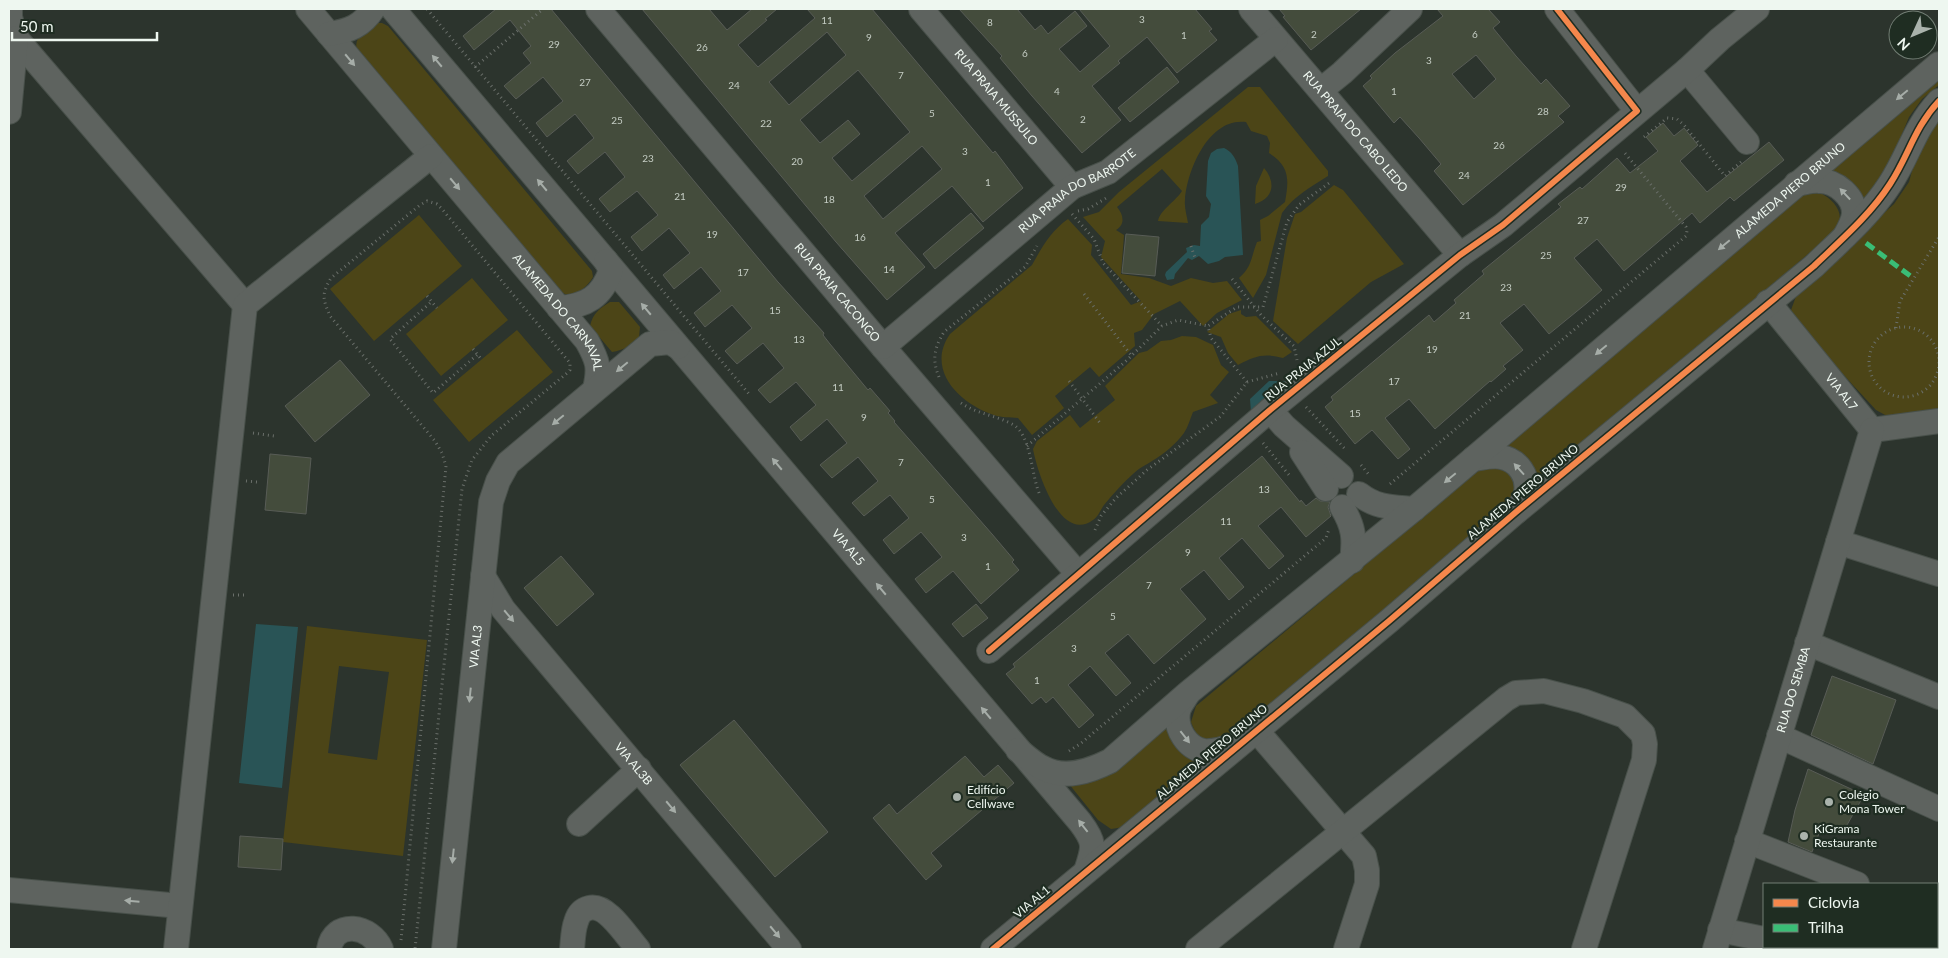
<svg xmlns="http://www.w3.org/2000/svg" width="1948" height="958" font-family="Lato,sans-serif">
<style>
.green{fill:#4c4517;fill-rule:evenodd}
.water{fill:#295456}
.building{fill:#444c3c;stroke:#585c56;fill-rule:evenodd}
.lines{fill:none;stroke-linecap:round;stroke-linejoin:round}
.minor-casing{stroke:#48504a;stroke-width:26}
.path{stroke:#6a6f6a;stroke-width:3;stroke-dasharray:1 4;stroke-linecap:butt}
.minor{stroke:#5e635f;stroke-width:24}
.quiet{stroke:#3abd76;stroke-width:5;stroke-dasharray:10 5;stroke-linecap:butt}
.cycleway-casing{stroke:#1f2d22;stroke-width:9}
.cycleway{stroke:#f5874c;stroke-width:6}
.oneway{fill:#a6ada8}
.poi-dot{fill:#aab3ac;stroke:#1f2d22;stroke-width:2}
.labels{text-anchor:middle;stroke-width:4.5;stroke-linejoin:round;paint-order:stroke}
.number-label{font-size:10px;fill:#c4ccc3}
.street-label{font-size:12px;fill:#eef7f0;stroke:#1f2d22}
.poi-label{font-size:12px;fill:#eef7f0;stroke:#1f2d22;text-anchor:start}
</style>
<rect width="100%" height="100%" fill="#2c342d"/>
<path class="green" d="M375 23H382L388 26 592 271 593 277C588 286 579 293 569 296L563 293 357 50C353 37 366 31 375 23Z
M1939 78V85L1922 99 1909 117 1902 134 1889 178 1860 211 1826 172Z
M1248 87H1260L1328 171V176C1311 187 1294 196 1282 213L1266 275 1253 298 1239 278C1252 267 1251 257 1257 242L1261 241 1260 220 1268 216 1285 202C1289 180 1290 166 1269 153L1270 143 1267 136 1251 131 1246 122C1209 117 1187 170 1185 200 1184 207 1187 216 1188 223L1158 221C1160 210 1176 201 1182 191L1162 169 1117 207C1123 214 1126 224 1116 230L1124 235 1121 274 1149 278 1171 286 1191 278 1213 283 1227 281 1242 300 1217 313 1203 326 1180 301 1154 314 1142 330 1134 333 1135 346 1099 377 1090 367 1055 396 1064 408 1032 435 1018 418C1010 417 1002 418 994 415 960 404 925 370 950 334L1032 265C1042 247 1051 231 1068 219L1092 245 1091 255 1131 305 1141 301 1101 257 1105 241 1083 217 1099 212 1119 192Z
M1939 117V412L1887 416 1876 410 1803 331 1791 310 1798 291 1894 204 1909 182 1916 156Z
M1264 168C1276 182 1274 198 1255 204L1256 186Z
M1334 185 1343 190 1404 264 1371 282 1298 344 1273 321 1287 238 1295 214 1301 212Z
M1819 192C1836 201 1848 216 1833 233L1536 484 1504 447 1801 195Z
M419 215 462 266 374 341 330 289Z
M472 278 508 320 441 376 406 334Z
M610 302H619L640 327 639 337C631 346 624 350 612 352L590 326C593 313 600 308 610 302Z
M1241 310V314L1246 317 1256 316 1292 352 1283 358C1264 353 1255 356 1238 365L1228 353 1221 337 1207 332 1229 314Z
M517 330 553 372 469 442 433 400Z
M1182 336 1196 337 1213 345 1221 365 1229 372 1210 395 1218 403 1193 412C1190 419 1188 427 1184 433 1176 444 1164 454 1152 461 1146 465 1139 468 1133 474 1123 483 1113 494 1104 505 1101 509 1098 517 1093 520 1060 544 1037 471 1033 449L1037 441 1070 415 1080 428 1115 400 1105 386 1139 353 1147 351 1161 341 1171 340Z
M1502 463 1520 488 1514 504 1226 744C1204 745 1199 742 1191 722L1196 706 1486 464Z
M307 626 427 640 403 856 283 842ZM339 666 389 672 377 760 328 753Z
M1168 726 1185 754 1202 764 1124 827 1111 829 1098 820 1069 784Z"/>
<path class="water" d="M1224 148C1232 152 1235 157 1238 166L1243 255 1225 257 1219 261 1208 264 1199 256 1192 260 1188 258 1175 274 1174 279 1167 280 1165 275 1166 272 1187 252 1186 248 1194 245 1200 246 1201 225 1209 217 1211 204 1206 196 1208 161 1211 153 1217 149Z
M1269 381H1286L1251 412 1250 399Z
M256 624 298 627 282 788 239 783Z"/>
<path class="building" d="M496 9H551L778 282 824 333 823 335 830 344 868 390 870 388 890 411 888 413 895 421 894 422 992 534 1014 560 1012 562 1019 570 981 604 953 571 926 593 915 579 942 557 921 532 894 554 883 540 909 518 890 495 864 516 852 503 878 481 858 457 832 478 820 465 847 443 827 419 801 441 790 427 816 405 796 382 770 403 758 390 784 368 763 343 737 364 725 351 752 328 732 305 705 327 694 313 721 291 701 267 674 289 663 275 690 253 669 228 642 251 631 237 658 215 637 191 610 212 599 199 625 177 605 152 578 174 567 161 594 138 575 114 547 137 536 123 563 101 543 77 516 99 504 86 531 63 523 53 531 46 510 20 474 50 463 36Z
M642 9H709L727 30 752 9H777L765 19 767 20 738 45 758 67 815 18 807 9H872L993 153 995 151 1023 188 983 222 952 186 895 233 925 267 887 300 836 242ZM827 32 846 55 789 105 769 82ZM858 70 910 132 852 181 832 158 860 134 848 120 820 143 800 120ZM922 146 942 169 883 219 864 196Z
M959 9H1017L1035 30 1041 25 1048 34 1075 11 1087 26 1059 49 1080 72 1110 46 1079 9H1195L1212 29 1209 31 1217 40 1177 73 1147 37 1118 61 1120 63 1092 86 1121 120 1082 153 1032 96 1000 58 1002 56Z
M1279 9H1361L1311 50 1283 17 1285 16Z
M1437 9H1488L1500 22 1493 28 1516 56 1541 84 1546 79 1570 106 1558 116 1564 122 1463 205 1434 171 1441 164 1419 138 1400 117 1394 123 1363 86 1372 78 1370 76 1395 53 1443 16ZM1476 55 1496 79 1474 99 1452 74Z
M1167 67 1179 82 1130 122 1118 108Z
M1663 123 1674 136 1684 128 1698 145 1680 161 1707 192 1769 142 1784 160 1734 201 1730 197 1700 223 1692 213 1624 271 1597 239 1574 258 1602 290 1587 303 1549 334 1524 304 1500 323 1523 350 1503 366 1506 369 1491 382 1490 381 1435 429 1409 399 1385 418 1410 449 1398 459 1372 430 1355 444 1325 407 1333 400 1331 397 1429 315 1434 322 1456 303 1454 300 1484 274 1482 271 1561 207 1558 204 1580 187 1582 189 1617 158 1630 173 1658 151 1646 137Z
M971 213 984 228 935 269 923 254Z
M1126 234 1159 237 1155 276 1122 273Z
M340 360 370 395 315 442 285 406Z
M270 454 311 458 306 514 265 510Z
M1262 456 1300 502 1301 500 1306 506 1316 498 1320 501 1330 502 1328 507 1331 516 1306 537 1281 507 1258 526 1284 556 1269 569 1242 538 1219 558 1244 587 1229 600 1204 570 1180 589 1206 619 1154 664 1128 634 1105 653 1131 683 1116 696 1090 666 1068 685 1094 715 1079 728 1053 697 1046 703 1041 697 1032 704 1006 674 1015 667 1013 664Z
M561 556 594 594 557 626 524 588Z
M976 604 988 618 963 637 952 624Z
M1832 676 1896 700 1873 764 1811 735Z
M734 720 828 832 775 877 680 765Z
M965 756 984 777 998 765 1014 783 931 853 942 866 926 880 873 818 889 804 897 814Z
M1808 769 1864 795 1843 832 1823 823 1812 852 1788 842 1795 810Z
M240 836 283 839 281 870 238 867Z"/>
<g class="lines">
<defs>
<g id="minor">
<path d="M10 9V17L16 38 245 305"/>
<path id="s1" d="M308 9 587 341C598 361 600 367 595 389"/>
<path id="s2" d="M393 9 1080 822C1096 843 1094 847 1086 871"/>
<path id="s3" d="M598 9 883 347 1078 574"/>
<path id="s4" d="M921 9 1072 187"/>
<path id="s5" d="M1251 9 1460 255"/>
<path d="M1557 9 1637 111"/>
<path d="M329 34C349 31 362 26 373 9"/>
<path d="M1687 70 1747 142"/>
<path d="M1321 90 1342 73 1410 9"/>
<path d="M9 112 16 38"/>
<path d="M1796 184C1804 183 1812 180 1820 181 1836 181 1855 197 1854 214 1853 222 1849 229 1845 236"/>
<path id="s6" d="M1768 302 1872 430"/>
<path d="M559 308C586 306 602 297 611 270L606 261"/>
<path id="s7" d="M883 347 1072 187 1108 172 1276 39"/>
<path d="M1270 410 1284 426 1341 476"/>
<path d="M1872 430 1939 421"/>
<path d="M1302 452 1326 489"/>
<path d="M1473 459C1482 458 1493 455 1501 457 1518 460 1529 476 1526 493 1525 499 1520 505 1517 511"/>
<path d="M1359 494C1377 508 1391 507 1414 509"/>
<path d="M1342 507C1354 527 1355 538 1352 561"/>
<path d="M1838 542 1939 574"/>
<path id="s8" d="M483 576 503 609 789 949"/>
<path d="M1807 643 1939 697"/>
<path d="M989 651 1270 410 1460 255 1503 225 1687 70 1720 39 1757 9"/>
<path d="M1187 695C1184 700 1179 706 1178 712 1175 729 1187 748 1204 751 1215 752 1226 748 1235 745"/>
<path d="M1256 730 1364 856 1367 870V884L1346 949"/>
<path d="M1779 736 1939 809"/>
<path id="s9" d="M1018 750C1026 756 1034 764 1043 768 1065 780 1090 771 1110 761L1188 693 1414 509 1939 64"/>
<path d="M579 824 639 769"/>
<path d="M1747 841 1857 884"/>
<path d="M9 890 180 906"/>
<path d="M1937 918 1939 919"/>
<path d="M1720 930 1764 939"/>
<path d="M1806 947 1819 949"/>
<path d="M176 949 245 305 431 156"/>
<path d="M329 949C334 919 371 925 381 949"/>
<path id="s10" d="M444 949 491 502 498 481 508 463 650 344 670 342 678 347"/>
<path d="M572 949C573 940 573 930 576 922 578 915 581 910 589 908 607 903 627 937 638 949"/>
<path d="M993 949 1389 621 1516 512 1814 266C1841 240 1870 215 1890 184 1909 155 1914 128 1939 101"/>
<path d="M1198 949 1506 699 1516 693 1544 691 1583 701 1625 716 1643 734 1645 744 1644 760 1584 949"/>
<path id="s11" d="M1715 949 1872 430"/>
</g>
</defs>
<use href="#minor" class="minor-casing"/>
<path class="path" d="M427 9 749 394
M475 67 543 9
M1644 137 1667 118 1677 119 1684 125 1725 176 1741 162
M1078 211 1088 209 1108 197
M1072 214 1094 239 1103 263 1162 326
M1191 246 1195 258
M1232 279 1261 315 1294 346 1297 360
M1084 294 1131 355
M427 296 437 308
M430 303 390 339 433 393 477 355
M1869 362a35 35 0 1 1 70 0a35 35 0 1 1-70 0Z
M1896 328 1900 301 1939 237
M473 349 481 359
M939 377C932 360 934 348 944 332L1025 267 1037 246
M1069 381 1100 423
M1247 382 1211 338 1208 326 1237 307H1263L1287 222 1299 205 1332 181
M961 403C977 414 995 415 1012 424 1032 434 1031 477 1040 495
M1306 407 1346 450
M253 433 274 436
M1263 443 1289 475
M1027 446 1125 362 1162 326 1178 320 1208 326
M1361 465 1370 476
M246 481 257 482
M1390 484 1686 236 1687 231 1686 227 1624 152
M1095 530 1101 516 1116 498 1147 470 1221 416 1247 382 1280 373
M233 595H245
M1069 751 1080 744 1326 538 1329 529
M401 940 446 466 442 453 435 441 330 316C323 299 321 295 331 278L420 205 427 201 437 204 442 209 570 363V370L566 374 491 436 472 460 462 489 415 949"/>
<use href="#minor" class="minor"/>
<path class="quiet" d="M1866 243 1913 278"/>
<defs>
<path id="cycleway" d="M989 651 1270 410 1460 255 1503 225 1637 111 1557 9
M993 949 1389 621 1516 512 1814 266C1841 240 1870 215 1890 184 1909 155 1914 128 1939 101"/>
</defs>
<use href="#cycleway" class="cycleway-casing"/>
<use href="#cycleway" class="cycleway"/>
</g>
<defs><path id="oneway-solid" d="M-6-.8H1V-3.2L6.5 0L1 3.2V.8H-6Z" transform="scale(1.25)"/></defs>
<g class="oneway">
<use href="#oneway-solid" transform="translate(350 60) rotate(50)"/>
<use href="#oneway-solid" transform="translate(437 61) rotate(-130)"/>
<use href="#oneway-solid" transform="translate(1902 95) rotate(140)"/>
<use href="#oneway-solid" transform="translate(455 184) rotate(50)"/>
<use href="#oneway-solid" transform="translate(542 185) rotate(-130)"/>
<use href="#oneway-solid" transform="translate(1845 194) rotate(-133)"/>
<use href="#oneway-solid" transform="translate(1724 245) rotate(140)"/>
<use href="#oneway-solid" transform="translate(646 309) rotate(-130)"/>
<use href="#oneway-solid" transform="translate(1601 350) rotate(140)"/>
<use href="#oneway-solid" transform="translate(622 367) rotate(140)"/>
<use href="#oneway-solid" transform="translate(558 420) rotate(140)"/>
<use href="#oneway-solid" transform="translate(777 464) rotate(-130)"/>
<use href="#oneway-solid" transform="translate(1519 469) rotate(-132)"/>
<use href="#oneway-solid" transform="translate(1450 478) rotate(140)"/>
<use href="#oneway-solid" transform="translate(881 589) rotate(-130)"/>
<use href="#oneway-solid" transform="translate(509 616) rotate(50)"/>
<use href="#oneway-solid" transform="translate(470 695) rotate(96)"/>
<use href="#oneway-solid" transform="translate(986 713) rotate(-130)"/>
<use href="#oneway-solid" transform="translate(1185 737) rotate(52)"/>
<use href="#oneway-solid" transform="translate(671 807) rotate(50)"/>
<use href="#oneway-solid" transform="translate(1083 826) rotate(-128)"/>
<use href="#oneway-solid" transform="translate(453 856) rotate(96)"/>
<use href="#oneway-solid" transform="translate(132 901) rotate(-175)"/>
<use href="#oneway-solid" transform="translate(775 932) rotate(50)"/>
</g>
<g class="poi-dot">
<circle cx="957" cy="797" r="5"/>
<circle cx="1829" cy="802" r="5"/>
<circle cx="1804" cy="836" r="5"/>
</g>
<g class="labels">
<g class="number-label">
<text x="1142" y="23">3</text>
<text x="827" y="24">11</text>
<text x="990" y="26">8</text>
<text x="1314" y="38">2</text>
<text x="1475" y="38">6</text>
<text x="1184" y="39">1</text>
<text x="869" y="41">9</text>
<text x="554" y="48">29</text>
<text x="702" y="51">26</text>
<text x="1025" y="57">6</text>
<text x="1429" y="64">3</text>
<text x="901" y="79">7</text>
<text x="585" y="86">27</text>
<text x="734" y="89">24</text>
<text x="1057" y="95">4</text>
<text x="1394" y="95">1</text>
<text x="1543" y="115">28</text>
<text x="932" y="117">5</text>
<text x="1083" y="123">2</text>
<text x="617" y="124">25</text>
<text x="766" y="127">22</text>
<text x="1499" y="149">26</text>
<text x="965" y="155">3</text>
<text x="648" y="162">23</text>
<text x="797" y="165">20</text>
<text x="1464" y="179">24</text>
<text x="988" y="186">1</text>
<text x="1621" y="191">29</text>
<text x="680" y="200">21</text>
<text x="829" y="203">18</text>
<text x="1583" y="224">27</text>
<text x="712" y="238">19</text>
<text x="860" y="241">16</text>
<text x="1546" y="259">25</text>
<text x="889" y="273">14</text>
<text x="743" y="276">17</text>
<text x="1506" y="291">23</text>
<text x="775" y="314">15</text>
<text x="1465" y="319">21</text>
<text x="799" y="343">13</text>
<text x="1432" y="353">19</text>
<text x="1394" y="385">17</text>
<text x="838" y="391">11</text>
<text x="1355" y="417">15</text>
<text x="864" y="421">9</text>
<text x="901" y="466">7</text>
<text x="1264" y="493">13</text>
<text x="932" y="503">5</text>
<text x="1226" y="525">11</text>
<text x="964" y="541">3</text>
<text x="1188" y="556">9</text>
<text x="988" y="570">1</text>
<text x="1149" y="589">7</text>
<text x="1113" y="620">5</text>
<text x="1074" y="652">3</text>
<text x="1037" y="684">1</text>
</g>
<g class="street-label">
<text dy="4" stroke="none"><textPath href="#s4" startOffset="116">RUA PRAIA MUSSULO</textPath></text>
<text dy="4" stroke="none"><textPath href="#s5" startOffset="161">RUA PRAIA DO CABO LEDO</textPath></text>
<text dy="4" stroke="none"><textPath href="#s9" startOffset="989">ALAMEDA PIERO BRUNO</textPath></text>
<text dy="4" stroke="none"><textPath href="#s7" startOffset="250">RUA PRAIA DO BARROTE</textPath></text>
<text dy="4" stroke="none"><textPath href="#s3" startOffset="371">RUA PRAIA CACONGO</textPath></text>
<text dy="4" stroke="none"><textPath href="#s1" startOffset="394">ALAMEDA DO CARNAVAL</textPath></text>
<text transform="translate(1303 369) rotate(-39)" y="4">RUA PRAIA AZUL</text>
<text dy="4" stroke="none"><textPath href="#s6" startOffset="116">VIA AL7</textPath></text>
<text transform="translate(1523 492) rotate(-40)" y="4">ALAMEDA PIERO BRUNO</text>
<text dy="4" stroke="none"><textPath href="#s2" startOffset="705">VIA AL5</textPath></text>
<text dy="4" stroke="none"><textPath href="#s10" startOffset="304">VIA AL3</textPath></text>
<text dy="4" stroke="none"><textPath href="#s11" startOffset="271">RUA DO SEMBA</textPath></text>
<text transform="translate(1212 752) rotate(-40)" y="4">ALAMEDA PIERO BRUNO</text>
<text dy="4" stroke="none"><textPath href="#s8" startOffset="241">VIA AL3B</textPath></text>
<text transform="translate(1032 902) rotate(-40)" y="4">VIA AL1</text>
</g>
<g class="poi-label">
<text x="967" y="794">Edifício<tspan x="967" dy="14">Cellwave</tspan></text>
<text x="1839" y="799">Colégio<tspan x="1839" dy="14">Mona Tower</tspan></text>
<text x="1814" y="833">KiGrama<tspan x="1814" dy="14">Restaurante</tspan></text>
</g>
</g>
<rect width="1948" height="958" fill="none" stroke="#eef7f0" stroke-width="20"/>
<rect x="1763" y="883" width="175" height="65" fill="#1f2d22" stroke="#727e74"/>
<rect x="1773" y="899" width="25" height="8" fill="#f5874c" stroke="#727e74"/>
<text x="1808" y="908" font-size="15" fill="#eef7f0">Ciclovia</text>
<rect x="1773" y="924" width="25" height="8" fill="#3abd76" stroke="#727e74"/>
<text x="1808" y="933" font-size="15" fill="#eef7f0">Trilha</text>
<g transform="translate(1913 35) rotate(226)"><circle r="24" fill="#1f2d22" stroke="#727e74"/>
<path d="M0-4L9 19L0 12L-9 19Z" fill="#aab3ac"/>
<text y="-8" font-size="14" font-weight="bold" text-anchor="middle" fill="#eef7f0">N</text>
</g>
<path d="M12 32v8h145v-8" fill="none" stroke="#eef7f0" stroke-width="2.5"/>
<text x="20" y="32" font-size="15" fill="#eef7f0" stroke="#1f2d22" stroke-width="4" paint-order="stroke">50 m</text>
</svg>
